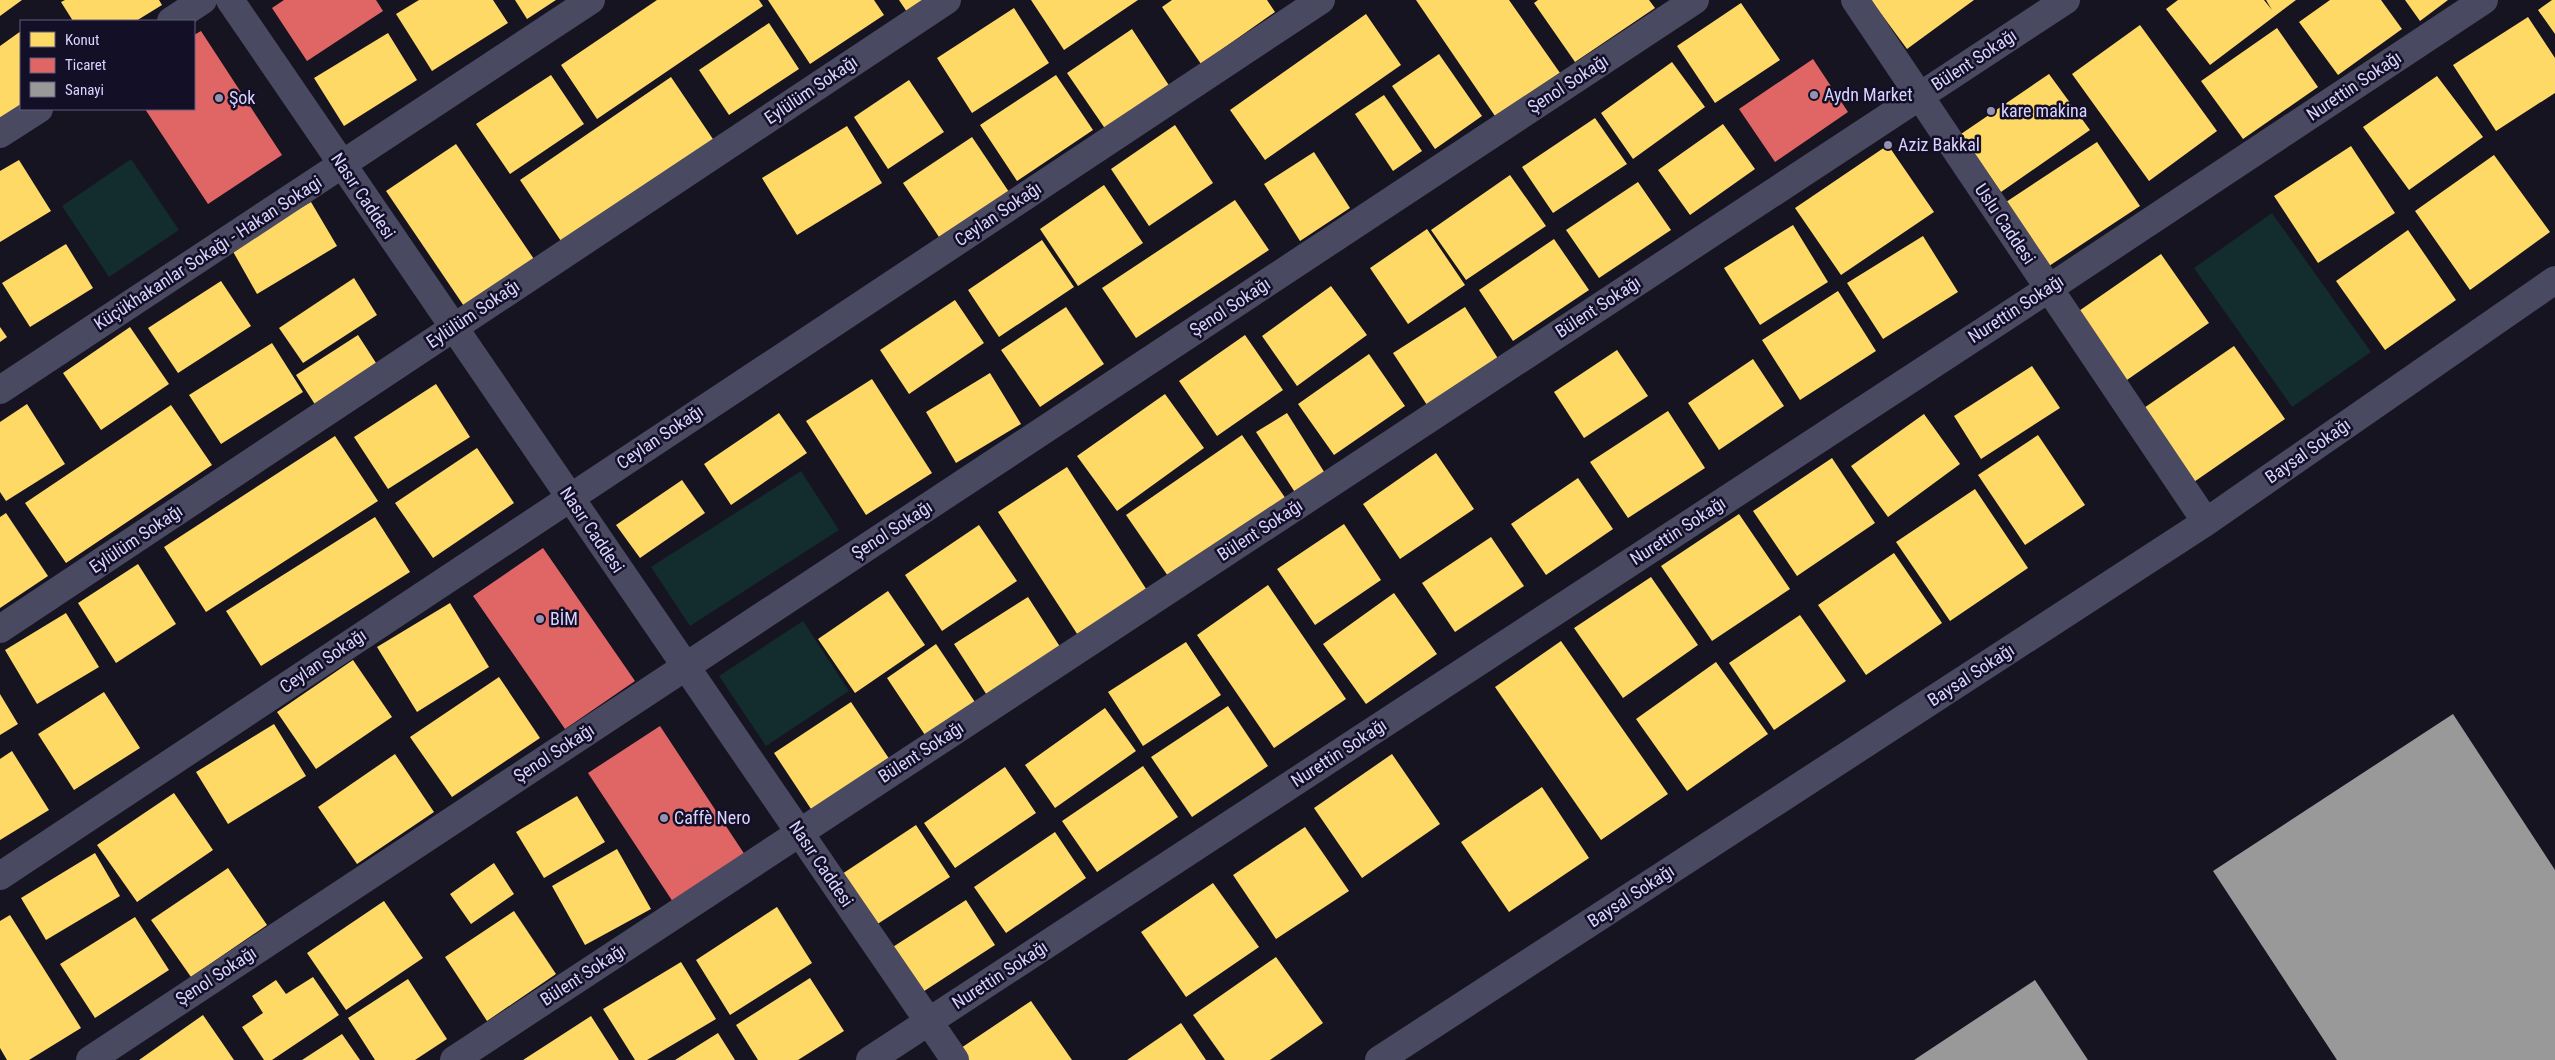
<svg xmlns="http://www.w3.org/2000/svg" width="2555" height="1060" font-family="'Roboto Condensed',sans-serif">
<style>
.green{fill:#132c2d}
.homes{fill:#ffd966}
.shops{fill:#e06666}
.industry{fill:#999}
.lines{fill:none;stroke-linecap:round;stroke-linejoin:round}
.minor{stroke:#4a4962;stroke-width:28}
.poi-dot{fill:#9591b1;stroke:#130f26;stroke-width:2}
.labels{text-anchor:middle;stroke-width:5;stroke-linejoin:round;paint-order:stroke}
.street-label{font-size:18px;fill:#d9d4ff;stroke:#130f26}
.poi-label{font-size:18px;fill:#d9d4ff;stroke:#130f26;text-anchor:start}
</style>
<rect width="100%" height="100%" fill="#161421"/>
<path class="green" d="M131 159 179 230 109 277 62 206Z
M2272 213 2371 352 2292 407 2194 268Z
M801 471 839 530 690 626 651 567Z
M803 621 849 691 766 746 719 676Z"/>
<path class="homes" d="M0 0H22L0 16Z
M65 0H159L162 5 136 21H73L61 2Z
M419 0H493L508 23 432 71 396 14Z
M515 0H556L527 19Z
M657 0H759L763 6 597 119 561 65Z
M768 0H874L884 15 810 64Z
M899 0H925L907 12Z
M1031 0H1138L1064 50Z
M1172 0H1267L1275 12 1201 64 1162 7Z
M1416 0H1509L1560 73 1495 116Z
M1538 0H1649L1655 8 1575 62 1534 3Z
M1871 0H1974L1907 49Z
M2178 0H2264L2272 10 2266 0H2296L2210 65 2166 9Z
M2330 0H2381L2402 29 2338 75 2299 22Z
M2405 0H2448L2420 21Z
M2552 0H2555V34L2538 10Z
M1741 3 1780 60 1715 103 1677 46Z
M1014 8 1049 63 972 113 937 58Z
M1366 14 1401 65 1265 160 1230 110Z
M2528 17 2555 58V93L2496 131 2453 65Z
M769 23 799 69 729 115 699 70Z
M2140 25 2217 131 2149 181 2072 74Z
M2277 28 2318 87 2243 139 2201 81Z
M1132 29 1170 87 1106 130 1067 73Z
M21 31V109L5 125 0 117V46Z
M388 33 417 80 344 126 314 78Z
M1439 54 1482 116 1435 149 1392 86Z
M1672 62 1705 107 1633 159 1601 113Z
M2049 74 2090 130 2001 192 1961 134Z
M551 75 584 124 510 174 476 124Z
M1056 75 1093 130 1017 181 980 125Z
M2437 76 2483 137 2409 190 2363 127Z
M671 77 717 145 565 247 520 180Z
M909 80 944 132 888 169 854 117Z
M1384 95 1422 151 1393 171 1355 114Z
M1595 118 1627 164 1553 213 1522 167Z
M1723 124 1755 169 1690 215 1658 170Z
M1175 125 1213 183 1149 226 1111 169Z
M847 126 882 183 797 235 762 178Z
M972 137 1009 192 939 237 903 183Z
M2097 142 2140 206 2049 266 2006 202Z
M456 144 538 265 468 312 386 191Z
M1888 145 1934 212 1841 275 1795 208Z
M2351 146 2395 213 2318 263 2274 196Z
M1314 152 1350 208 1300 241 1264 184Z
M2494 155 2550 232 2470 290 2415 211Z
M19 160 51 211 0 242V171Z
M1510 175 1546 226 1466 280 1431 230Z
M1638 182 1671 230 1599 278 1566 230Z
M1104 185 1143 243 1078 286 1040 229Z
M1235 200 1269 250 1136 338 1102 288Z
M311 202 337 246 257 294 231 248Z
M1793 225 1828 282 1760 325 1724 268Z
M1427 229 1465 285 1408 324 1370 268Z
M2408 230 2456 300 2385 350 2336 281Z
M1923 236 1958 292 1883 339 1847 283Z
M1554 239 1589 290 1513 341 1479 290Z
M1042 240 1074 287 999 337 968 290Z
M66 244 93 288 30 327 2 283Z
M2161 254 2209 323 2124 382 2076 313Z
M354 278 377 315 303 363 279 328Z
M221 281 251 326 178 373 148 328Z
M1331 286 1367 335 1297 386 1262 336Z
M1838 291 1876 351 1800 400 1762 340Z
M955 300 984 343 909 394 880 350Z
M1066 307 1104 364 1040 407 1001 350Z
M1465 307 1499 360 1427 405 1393 353Z
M0 327 7 337 0 342Z
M130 327 169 384 101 430 63 373Z
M358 335 378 366 316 406 296 375Z
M1245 335 1283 390 1217 436 1179 381Z
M272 343 303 392 221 444 189 395Z
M2234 346 2285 419 2191 484 2141 410Z
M1617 350 1648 396 1584 438 1554 392Z
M1369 354 1405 406 1334 455 1298 404Z
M1753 359 1784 406 1719 450 1688 403Z
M2032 366 2060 408 1981 459 1954 416Z
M990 373 1021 424 956 463 926 412Z
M872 379 932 473 866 515 806 421Z
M436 384 470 437 388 489 354 437Z
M1165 394 1204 448 1117 511 1077 456Z
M27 404 65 464 6 501 0 492V422Z
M171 405 212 465 66 563 25 503Z
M1668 411 1705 468 1628 518 1590 462Z
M779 413 807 453 731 505 704 464Z
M1287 413 1328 478 1298 497 1256 432Z
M1924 414 1960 464 1888 517 1851 466Z
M1242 435 1286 499 1170 579 1126 515Z
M2038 435 2085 505 2025 545 1978 475Z
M335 436 378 501 206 612 164 547Z
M477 448 514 503 433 558 395 503Z
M1436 453 1474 509 1400 559 1363 504Z
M1832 458 1875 523 1797 576 1753 511Z
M1067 467 1152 598 1083 643 998 512Z
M1578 478 1613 529 1546 575 1511 524Z
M682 480 705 513 640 558 616 525Z
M1975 489 2028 568 1950 621 1896 542Z
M6 513 48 576 0 608V517Z
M1739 514 1790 589 1712 641 1661 566Z
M375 517 410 572 261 666 226 611Z
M1344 524 1381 580 1315 625 1277 569Z
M979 525 1017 581 942 631 905 575Z
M1491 537 1524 586 1455 632 1422 583Z
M1894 553 1942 623 1866 675 1818 605Z
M138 564 176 624 116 663 78 603Z
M1651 577 1698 645 1623 698 1574 628Z
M1268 585 1346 699 1274 748 1197 635Z
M888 591 925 645 855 693 818 639Z
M1394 593 1437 654 1366 704 1323 644Z
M1028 597 1066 656 992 703 954 644Z
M450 603 489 667 417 712 377 647Z
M66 613 99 667 37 704 5 650Z
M1800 615 1846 681 1774 730 1729 663Z
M1561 641 1668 794 1601 840 1495 687Z
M1186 642 1221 695 1143 746 1108 692Z
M936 644 979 708 929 741 887 678Z
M353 660 392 717 316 769 277 712Z
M1716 662 1768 734 1687 791 1636 719Z
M499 677 540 738 452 797 410 737Z
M104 692 140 748 74 790 38 734Z
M0 694 18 724 0 735Z
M851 702 890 760 813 812 774 753Z
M1228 706 1268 766 1192 817 1151 757Z
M1105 708 1136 751 1055 808 1025 765Z
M274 724 306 776 228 824 196 772Z
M12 751 49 810 0 840V759Z
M395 754 434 812 357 864 318 807Z
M1392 754 1440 824 1362 878 1314 808Z
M1143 766 1178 817 1097 872 1062 821Z
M1005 767 1036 813 955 868 924 823Z
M1542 787 1589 858 1509 912 1461 842Z
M174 793 213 850 137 902 97 845Z
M577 796 605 842 544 878 516 832Z
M916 825 950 877 876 925 842 874Z
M1305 827 1349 891 1276 939 1233 875Z
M1055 832 1086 878 1006 933 974 887Z
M617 849 651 909 585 945 552 886Z
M95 853 120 896 46 940 21 898Z
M494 863 514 894 471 924 450 894Z
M228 868 267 925 191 977 151 920Z
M1213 883 1259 947 1186 997 1141 932Z
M966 900 995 945 915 997 885 952Z
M384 901 423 958 346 1010 307 953Z
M777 907 812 963 730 1015 696 960Z
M514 911 556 974 487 1021 445 957Z
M10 915 81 1028 29 1060H7L0 1048V921Z
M135 917 169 970 95 1018 60 964Z
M1276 957 1323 1023 1270 1060H1225L1193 1015Z
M681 962 716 1019 647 1060H635L603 1009Z
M313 977 339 1015 272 1060H264L242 1027 263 1013 252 996 276 980 286 994Z
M810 978 844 1031 798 1060H758L736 1025Z
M408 979 447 1039 415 1060H375L348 1018Z
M1031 1001 1072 1060H965L958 1050Z
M203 1015 234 1060H139Z
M591 1016 619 1060H523Z
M1181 1023 1206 1060H1127Z
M718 1033 735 1060H675Z
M342 1034 360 1060H302Z"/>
<path class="shops" d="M284 0H376L383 11 307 61 272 8Z
M201 31 282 155 208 204 145 109H194V35Z
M1813 59 1848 112 1775 162 1739 109Z
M543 548 635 681 565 729 473 596Z
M660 726 747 858 675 905 588 773Z"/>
<path class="industry" d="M2453 714 2555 870V1060H2337L2213 871Z
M2035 980 2088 1060H1914Z"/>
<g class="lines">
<path class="minor" d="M230 0 955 1060
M1855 0 2206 522
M171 21 203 0
M0 134 39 109
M0 390 591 0
M0 629 947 0
M0 876 1321 0
M90 1060 1695 0
M454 1060 2066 0
M870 1060 2048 289 2484 0
M1379 1060 2206 522 2555 280"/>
</g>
<g class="poi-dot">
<circle cx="1814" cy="95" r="5"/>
<circle cx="219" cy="98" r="5"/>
<circle cx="1991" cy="111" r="5"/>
<circle cx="1888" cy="145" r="5"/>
<circle cx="540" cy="619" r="5"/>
<circle cx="664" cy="818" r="5"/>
</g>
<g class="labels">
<g class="street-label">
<text transform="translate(1974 60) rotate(-33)" y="6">Bülent Sokağı</text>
<text transform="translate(1568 84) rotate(-33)" y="6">Şenol Sokağı</text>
<text transform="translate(2354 86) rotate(-34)" y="6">Nurettin Sokağı</text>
<text transform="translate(811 90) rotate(-34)" y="6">Eylülüm Sokağı</text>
<text transform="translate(363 196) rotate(56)" y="6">Nasır Caddesi</text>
<text transform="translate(998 214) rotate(-34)" y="6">Ceylan Sokağı</text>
<text transform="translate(2005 224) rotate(56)" y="6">Uslu Caddesi</text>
<text transform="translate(208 253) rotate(-33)" y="6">Küçükhakanlar Sokağı - Hakan Sokagi</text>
<text transform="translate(1230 307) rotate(-33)" y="6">Şenol Sokağı</text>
<text transform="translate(1598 307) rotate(-33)" y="6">Bülent Sokağı</text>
<text transform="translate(2016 309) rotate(-33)" y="6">Nurettin Sokağı</text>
<text transform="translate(473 314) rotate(-34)" y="6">Eylülüm Sokağı</text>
<text transform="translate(660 437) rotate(-34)" y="6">Ceylan Sokağı</text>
<text transform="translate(2308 451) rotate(-35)" y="6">Baysal Sokağı</text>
<text transform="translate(592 530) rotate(56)" y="6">Nasır Caddesi</text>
<text transform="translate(892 530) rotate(-33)" y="6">Şenol Sokağı</text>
<text transform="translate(1260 530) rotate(-33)" y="6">Bülent Sokağı</text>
<text transform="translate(1678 531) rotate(-33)" y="6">Nurettin Sokağı</text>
<text transform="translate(136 539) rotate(-34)" y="6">Eylülüm Sokağı</text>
<text transform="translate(323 661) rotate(-34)" y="6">Ceylan Sokağı</text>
<text transform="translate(1971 675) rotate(-33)" y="6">Baysal Sokağı</text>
<text transform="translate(921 752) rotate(-33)" y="6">Bülent Sokağı</text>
<text transform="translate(554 753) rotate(-33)" y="6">Şenol Sokağı</text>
<text transform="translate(1339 753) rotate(-33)" y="6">Nurettin Sokağı</text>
<text transform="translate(821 864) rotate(56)" y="6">Nasır Caddesi</text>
<text transform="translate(1631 896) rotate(-33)" y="6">Baysal Sokağı</text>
<text transform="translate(583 975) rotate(-33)" y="6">Bülent Sokağı</text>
<text transform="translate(1000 975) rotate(-33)" y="6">Nurettin Sokağı</text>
<text transform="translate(216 976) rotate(-33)" y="6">Şenol Sokağı</text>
</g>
<g class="poi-label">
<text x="1824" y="101">Aydn Market</text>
<text x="229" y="104">Şok</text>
<text x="2001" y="117">kare makina</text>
<text x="1898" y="151">Aziz Bakkal</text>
<text x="550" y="625">BİM</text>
<text x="674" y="824">Caffè Nero</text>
</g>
</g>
<rect x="20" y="20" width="175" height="90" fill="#130f26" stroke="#625e7d"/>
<rect x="30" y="32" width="25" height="15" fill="#ffd966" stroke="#625e7d"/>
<text x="65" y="45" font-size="15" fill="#d9d4ff">Konut</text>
<rect x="30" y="58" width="25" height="15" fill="#e06666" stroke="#625e7d"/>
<text x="65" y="70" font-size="15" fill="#d9d4ff">Ticaret</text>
<rect x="30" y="82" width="25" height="15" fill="#999999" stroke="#625e7d"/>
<text x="65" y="95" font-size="15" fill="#d9d4ff">Sanayi</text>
</svg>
